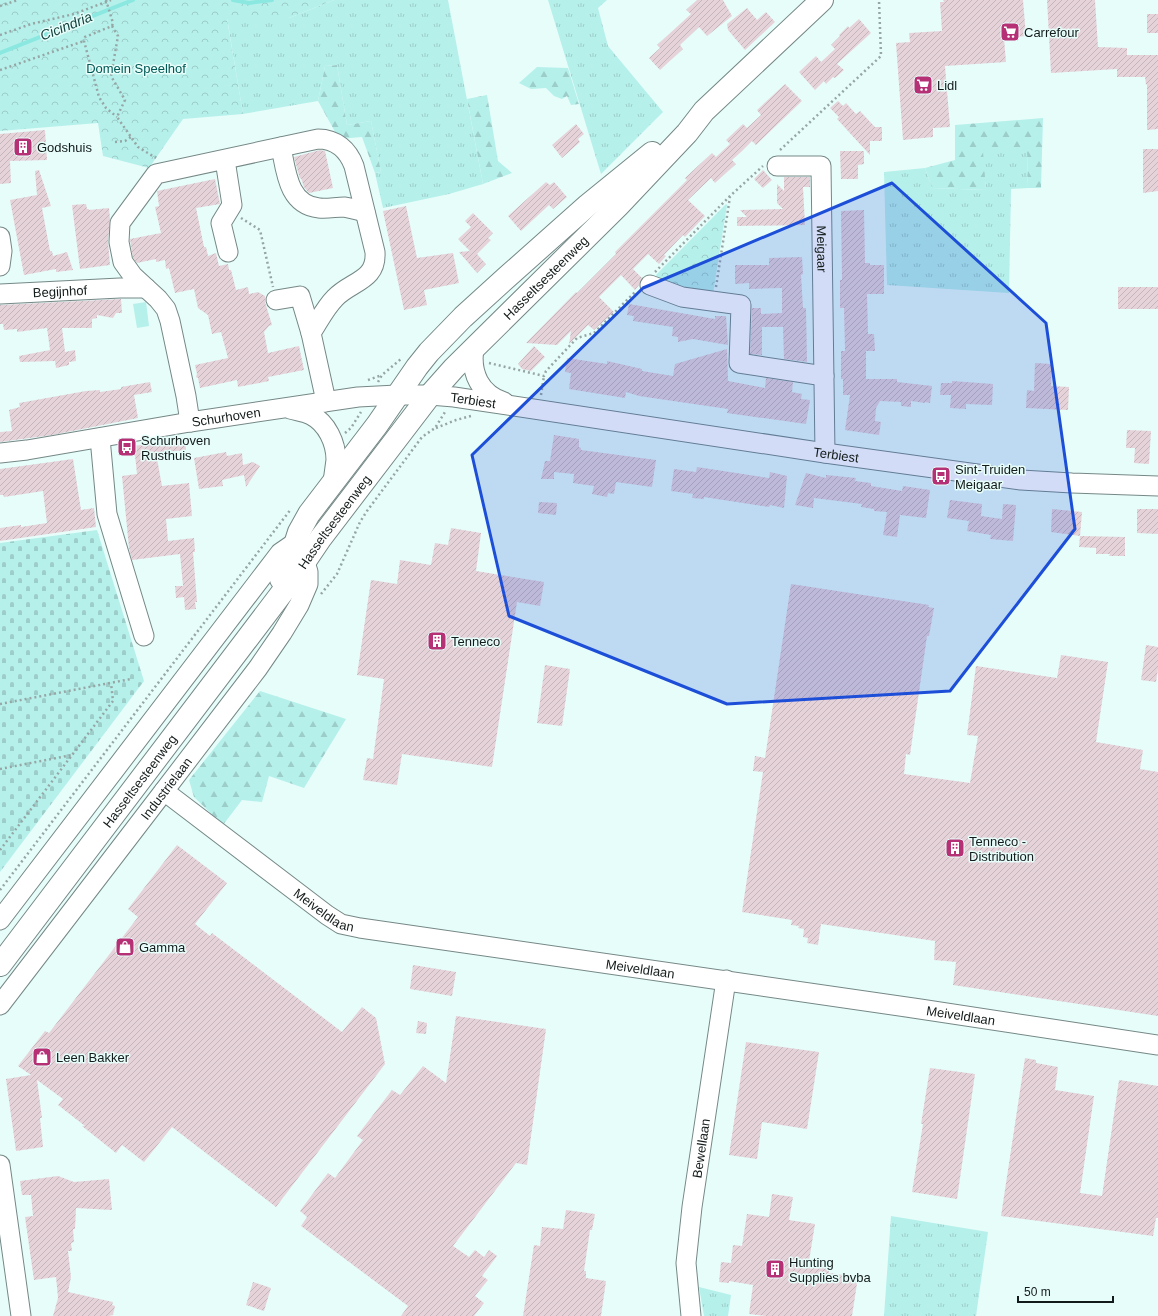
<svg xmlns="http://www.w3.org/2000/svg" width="1158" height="1316" font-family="Helvetica,sans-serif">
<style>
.grass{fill:url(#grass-tufts)}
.forest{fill:url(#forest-firs)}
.cemetery{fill:url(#cemetery-stones)}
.park{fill:url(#park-crowns)}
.garden{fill:#b6f0eb}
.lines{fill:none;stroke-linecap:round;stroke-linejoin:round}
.stream{stroke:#8ae8e1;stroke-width:4}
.building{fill:url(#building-hatch)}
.minor-casing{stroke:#758886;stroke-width:21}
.major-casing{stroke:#758886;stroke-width:24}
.path{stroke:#96a6a4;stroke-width:2.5;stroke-dasharray:2 3;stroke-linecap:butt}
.minor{stroke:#fff;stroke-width:19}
.major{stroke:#fff;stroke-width:22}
.marked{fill:#1d4ed8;fill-opacity:0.2;stroke:#1d4ed8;stroke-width:3;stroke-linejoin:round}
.labels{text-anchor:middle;stroke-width:3;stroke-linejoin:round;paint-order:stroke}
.poi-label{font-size:13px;fill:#131b1a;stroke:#e7fdfa;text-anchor:start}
.park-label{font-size:13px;fill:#005854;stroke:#e7fdfa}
.street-label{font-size:13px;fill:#131b1a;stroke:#e7fdfa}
.water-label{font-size:14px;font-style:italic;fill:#15423f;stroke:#e7fdfa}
</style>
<defs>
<pattern id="grass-tufts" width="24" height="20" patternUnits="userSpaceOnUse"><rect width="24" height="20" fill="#b6f0eb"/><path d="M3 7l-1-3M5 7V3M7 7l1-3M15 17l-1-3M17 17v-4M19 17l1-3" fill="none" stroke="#9ccdc9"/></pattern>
<pattern id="forest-firs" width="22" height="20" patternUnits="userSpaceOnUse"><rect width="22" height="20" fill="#b6f0eb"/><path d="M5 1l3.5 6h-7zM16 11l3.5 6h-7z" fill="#9ccdc9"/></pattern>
<pattern id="cemetery-stones" width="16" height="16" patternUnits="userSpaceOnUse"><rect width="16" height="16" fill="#b6f0eb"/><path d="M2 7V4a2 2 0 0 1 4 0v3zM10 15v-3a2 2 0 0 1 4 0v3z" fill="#9ccdc9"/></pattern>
<pattern id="park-crowns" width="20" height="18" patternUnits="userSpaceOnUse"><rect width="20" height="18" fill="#b6f0eb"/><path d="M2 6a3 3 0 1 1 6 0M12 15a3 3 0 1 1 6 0" fill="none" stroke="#9ccdc9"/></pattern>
<pattern id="building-hatch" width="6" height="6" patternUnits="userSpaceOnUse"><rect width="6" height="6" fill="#e6d3da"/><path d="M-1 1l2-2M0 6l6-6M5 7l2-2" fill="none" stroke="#c4b5ba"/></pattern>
</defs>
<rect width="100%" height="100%" fill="#e7fdfa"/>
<path class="grass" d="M334 0H448L483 184 449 194 383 208 375 173 381 172 371 121 347 125 337 65 325 66 318 101 243 114 227 18H289Z
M548 0H607L598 8 608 46 663 112 601 174Z
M982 151H1027L1028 188 1011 189 1009 293 887 285 884 172 925 168 932 188 986 190Z
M891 1216 988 1232 976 1316H884Z
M699 1287 731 1295 728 1316H704Z"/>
<path class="forest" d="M337 65 347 125 371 121 381 172 375 173 362 137 339 139 318 101 325 66Z
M537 67 568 68 579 104 571 105 567 96 562 99 554 96 546 88 531 89 519 83Z
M487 95 498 161 512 173 483 184 467 99Z
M1043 118 1041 188H1028L1027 151H983L986 190 932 188 925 168 955 160V125Z
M260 691 346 719 304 788 269 776 262 802 242 800 223 825 194 797 189 780Z"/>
<path class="cemetery" d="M97 530 144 681 0 872V543Z"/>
<path class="park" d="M0 0H334L289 18 227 19 243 114 183 119 149 168 103 156 98 123 0 131Z
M726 204 727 205 713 294 710 298 661 283 656 275Z"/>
<path class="garden" d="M146 302 149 326 137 328 133 304Z"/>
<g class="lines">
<path class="stream" d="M233 0 249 3 272 0
M0 53 133 0"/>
</g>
<path class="building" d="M697 0H723L732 16 707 36 699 27 680 45 683 49 660 70 649 58 660 48 657 45 691 14 686 10Z
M943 0H1023L1026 36 1004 38 1006 62 945 66 950 127 933 128V137L903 140 896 43 910 42 909 33 942 31 940 2H944Z
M1047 0H1095L1098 47 1127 48V55H1158V129L1147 130V84L1146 85 1145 77H1117V69L1051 73Z
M747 8 757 20 766 12 775 22 745 50 728 30 727 24Z
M1147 14H1158V33H1147Z
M859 19 871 33 837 64 844 70 835 78 833 77 826 84 824 81 815 90 799 72 816 56 821 62 835 49 831 45 840 36 839 35 848 26 849 28Z
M785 84 802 101 756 145 752 141 741 152 732 160 736 164 715 183 711 178 688 200 705 216 685 237 683 235 664 255 666 256 659 264 648 254 633 269 642 278 640 282 639 285 635 290 621 275 599 297 614 312 594 330 588 325 569 344 571 331 557 345 526 343 576 292 577 293 616 254 615 252 687 180 685 178 712 153 716 157 730 144 726 140 743 124 747 128 761 115 757 110Z
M838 101 843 106 846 103 856 114 860 111 875 127H882V141H870V155L837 119 839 117 830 108Z
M576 124 584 134 578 139 580 142 562 158 552 145Z
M45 130 47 160 10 161 11 183 0 184V134Z
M1143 149H1158V191L1143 193Z
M320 150 325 151 333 188 309 193 304 187 301 178 300 179 294 157Z
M840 151H864V164L858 165V179H841Z
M39 170 51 206 42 208 50 251H52L53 256 67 252 73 270 56 272V269L24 275 10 200 37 195 35 171Z
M763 170 772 180 763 188 754 179Z
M784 177H810V187H803L805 225 737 226V217H747L740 210 783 209 777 203V184L784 191Z
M215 179 220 204 196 208 204 247H206L208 256 216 253 219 266 228 264 229 270H231L236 290 248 287 249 294 258 292 265 296V302L272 325 269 326 264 332 268 353 299 346 304 370 268 377 269 381 238 387 237 380 200 388 198 378 196 377 197 374 195 365 228 358 221 332 212 334 208 315 198 308 194 289 175 293 169 268 166 269 165 260 156 262V259L137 263 133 258 130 239 161 233 155 207 159 206 157 191Z
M546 182 550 185 554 182 567 197 553 209 549 205 521 231 508 216Z
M86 204 87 209H89V210L109 208 110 219 108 241 110 265 80 269 72 205Z
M406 206 417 258 453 253 459 283 424 290 427 305 404 310 383 211Z
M864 210 865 263H870V265H884V294H867L868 334H874L875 351H866V379H897V382L932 386 930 403 925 402V403L911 401V407L901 406V402L880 401 876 408 875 421 881 422 879 435 845 430 850 395H843V379H841V351H845L844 308H840V280H842L841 211Z
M473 213 493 233 488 238 491 240 477 254 486 264 477 273 459 252 470 251 458 239 471 227 465 221Z
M802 257 803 274 801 275 803 308H806L807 362 784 359 783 327H762V355L750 354 752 308H761V314L782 313V288L749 289V283L735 284V265H769V258Z
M1118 287H1158V309H1118Z
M121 299 122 313H116L113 318 97 315V318L92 319V328H62L65 352 75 350 76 361 69 362V365L56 368 55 361 20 362 19 356 50 350 47 328 17 332V329L4 330 3 324H0V305Z
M629 304 715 319V316H726L728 345 693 339 678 342V337L672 336 673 327 633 321 634 316 627 315Z
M534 346 545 357 531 371 522 369 518 364Z
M727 349 728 381 765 388 766 378 793 382 792 392 802 394 801 399 810 400 806 424 727 413 728 409 639 396 626 392 625 398 569 389 571 373 565 372 567 358 607 364V361L642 369V371L673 376 675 364Z
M1035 363 1052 364 1051 386 1069 387 1068 410 1026 408 1027 390 1034 391Z
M952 381 993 384 992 405 966 404V409L950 408 951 395H940L941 383H952Z
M150 382 152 392 134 395 138 418 52 435 0 442V432L12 431 9 410 20 407 19 403 86 391 100 390V392L121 389V387Z
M1127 430 1151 431 1149 464 1134 463 1135 448H1126Z
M554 435 579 439V447L581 448V450L656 460 652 487 616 482 614 494 608 493 607 497 592 494 594 486 573 483 574 474 554 472V479H541L545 461H550Z
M185 438 186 450 156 453 162 486 189 483 192 516 166 519 168 541 194 538 195 552H193L197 602H195L196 609 185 610 184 597 176 598 175 586H183L180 554 132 560 129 548 122 476 137 474 134 446Z
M226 452 227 456 242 453 243 465 253 462 260 466 246 487 244 475 222 480 223 486 199 489 194 458Z
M73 459 81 510 94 508 96 527 0 541V528L21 525V527L47 523 43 491 4 497 3 495H0V469Z
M697 467 769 478 770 472 787 476 784 508 770 505 769 507 704 497V499L692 498 693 494 671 491 674 469 696 472Z
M806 473 826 478V475L856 478 855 481 871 483V486L902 491 903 486 930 490 926 518 900 515 897 537 883 535 887 512 874 511V509L861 507 862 504 814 498 813 508 795 505Z
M950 500 982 504 981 516 1002 519 1003 504 1016 505 1013 541 990 539 991 535 967 531 969 521 947 518Z
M539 502 557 503 556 515 538 513Z
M1052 509 1082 512 1080 536 1051 532Z
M1137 509H1158V534L1137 533Z
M451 528 481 533 476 571 544 582 540 606 517 602 492 767 402 754 397 785 363 780 367 758 373 759 384 679 357 675 371 580 397 584 400 560 431 565 435 543 448 545Z
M1080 536 1125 537V556H1109L1110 554H1096V548L1079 547Z
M791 584 929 605 928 607 934 608 929 636H927L910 755 906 754 904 774 970 783 978 736 967 735 976 666 1057 678 1061 655 1108 662 1096 742 1143 750 1140 769 1158 772V1016L953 985 956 962 934 960 935 941 821 924 818 945 807 943 808 938 803 937 804 929 798 928 799 926 791 925 792 920 742 912 763 772 753 771 755 756 765 758Z
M1146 645 1158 647V669L1156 682 1141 680Z
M545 665 570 669 562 726 537 723Z
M177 845 227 883 195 924 210 936 212 933 342 1032 362 1007 376 1018 385 1064 276 1207 172 1127 144 1162 122 1145 116 1153 82 1126H85L58 1105 63 1099 37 1080 42 1118H40L43 1147 16 1151 6 1079 31 1075 18 1066 45 1031 49 1033 138 917 128 909Z
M413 965 456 972 452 996 410 989Z
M456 1016 546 1029 527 1165 516 1163 453 1246 469 1257 475 1250 484 1257 489 1250 497 1256 482 1276 488 1280 475 1296 484 1303 474 1316H401L408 1306 301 1226 307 1217 300 1211 328 1173 335 1178 363 1140 357 1136 392 1090 400 1095 423 1066 446 1083Z
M418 1021 427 1023 426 1034 416 1033Z
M746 1042 819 1052 807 1129 762 1122 757 1159 729 1155Z
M1025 1058 1036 1060V1063L1058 1067 1055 1090 1094 1096 1080 1193 1102 1196 1119 1080 1158 1086V1218H1156L1153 1236 1001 1216Z
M930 1068 975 1074 957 1199 912 1192 923 1124H921Z
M58 1176 74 1182 109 1179 112 1210 76 1208 75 1229H73L74 1242 71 1243 72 1251H68L71 1277 68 1292 113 1302 112 1305 115 1306 113 1315 109 1316H53L58 1298 56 1277 34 1280 25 1217 33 1216 31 1195H22L20 1181Z
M772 1194 793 1197 789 1220 815 1224 809 1261 830 1265 829 1273 858 1277 852 1316H766L749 1314 753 1285 729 1281V1283L719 1282 721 1262 731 1263 733 1245 742 1246 747 1214 769 1217Z
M566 1210 595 1214 592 1230H590L584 1271H586V1278L606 1281 601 1316H523L534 1245 540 1246 542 1227 563 1229Z
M253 1282 271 1288 264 1311 246 1305Z"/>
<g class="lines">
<defs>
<g id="minor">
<path d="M281 147C286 171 288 205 319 208 327 209 336 207 344 207 351 208 358 210 365 212"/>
<path d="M225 160 232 205 221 223 228 252"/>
<path id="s1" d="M777 166H821L825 453"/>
<path d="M0 237 2 251 0 266"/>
<path d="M650 285 682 297 741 305 739 363 824 376"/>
<path id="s2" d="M0 294 120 288H146"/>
<path d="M276 300 300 296 311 333"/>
<path d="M474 348C470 373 480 394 504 402"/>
<path d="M290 409C297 411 305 412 311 415 327 423 336 443 336 460 335 467 334 475 333 482"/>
<path d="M190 422 186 396 170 321 166 309 158 299 133 276 123 262 119 242 120 223 156 174 318 139C336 139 348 150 354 166L375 252C377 281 351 281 335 298 325 308 319 321 311 333L324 392 325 402"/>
<path d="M100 438 107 514 144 636"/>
<path id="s3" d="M0 453 27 450 190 422 358 397 397 395H430L454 397 825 453 1021 480 1072 483 1158 486"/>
<path id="s4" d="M164 791 327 915 341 924 360 928 920 1009 1158 1045"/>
<path d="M0 920 280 553 296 542"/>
<path id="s5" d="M0 1005 164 791 258 668 282 633 299 605 308 584V572L305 562"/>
<path d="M0 1165 21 1316"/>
<path id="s6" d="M691 1316 686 1263 692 1207 726 980"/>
</g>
<g id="major">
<path d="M281 579 290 560 299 532 309 514 377 425 417 367 429 352 463 317 507 277 588 205 652 153"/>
<path id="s7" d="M0 965 297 573 320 539 404 429 430 395 454 368 618 206 687 133 704 111 822 0"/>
</g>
</defs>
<use href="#minor" class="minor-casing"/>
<use href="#major" class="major-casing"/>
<path class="path" d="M106 0 113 23 112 26 85 37 84 41 99 97 106 108 117 117
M0 6 18 0
M112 26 118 36 111 76 125 100 117 117 138 147 156 158
M0 35 31 24 74 14 111 0
M0 70 84 41
M115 142 125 141 131 137
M780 150 881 56 879 0
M241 218 260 230 273 287
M655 272 730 196 763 166
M716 287 730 197
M489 363 544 376 546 371 577 338 594 333 636 291
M368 380 382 375
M378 382 382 375 401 359
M541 395 544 376
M436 428 456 420 471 416
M345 433 351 428 361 412
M321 594 337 574 360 522 367 511 422 437 435 428 445 412
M0 704 131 679
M0 769 72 755
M0 850 113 701 111 683
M0 890 291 509"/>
<use href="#minor" class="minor"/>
<use href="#major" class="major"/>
</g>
<path class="marked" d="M892 183 1046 323 1075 529 950 691 727 704 509 616 472 455 643 288Z"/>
<defs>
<symbol id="supermarket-square" viewBox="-11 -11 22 22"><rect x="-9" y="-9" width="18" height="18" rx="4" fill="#b63075" stroke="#e7fdfa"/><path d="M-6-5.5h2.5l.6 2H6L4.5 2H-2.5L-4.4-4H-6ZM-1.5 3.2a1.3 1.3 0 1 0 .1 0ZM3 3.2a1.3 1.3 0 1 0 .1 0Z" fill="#fff"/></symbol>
<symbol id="building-square" viewBox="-11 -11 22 22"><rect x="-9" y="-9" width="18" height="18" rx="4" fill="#b63075" stroke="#e7fdfa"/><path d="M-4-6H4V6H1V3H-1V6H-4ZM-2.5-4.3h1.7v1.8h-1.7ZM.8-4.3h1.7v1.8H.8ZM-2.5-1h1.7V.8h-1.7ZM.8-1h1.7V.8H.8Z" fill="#fff"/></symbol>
<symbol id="bus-square" viewBox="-11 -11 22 22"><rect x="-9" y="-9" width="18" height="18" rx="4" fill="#b63075" stroke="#e7fdfa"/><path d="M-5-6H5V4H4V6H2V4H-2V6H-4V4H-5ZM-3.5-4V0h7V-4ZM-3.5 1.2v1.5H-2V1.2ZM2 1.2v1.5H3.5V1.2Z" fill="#fff"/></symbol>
<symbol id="shop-square" viewBox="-11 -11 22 22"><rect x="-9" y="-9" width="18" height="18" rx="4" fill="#b63075" stroke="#e7fdfa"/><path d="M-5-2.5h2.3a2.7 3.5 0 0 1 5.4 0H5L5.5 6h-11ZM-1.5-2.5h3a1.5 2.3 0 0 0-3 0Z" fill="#fff"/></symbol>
</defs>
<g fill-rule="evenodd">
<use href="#supermarket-square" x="999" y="21" width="22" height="22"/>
<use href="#supermarket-square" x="912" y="74" width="22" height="22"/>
<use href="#building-square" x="12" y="136" width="22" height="22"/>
<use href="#bus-square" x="116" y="436" width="22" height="22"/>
<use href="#bus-square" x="930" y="465" width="22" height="22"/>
<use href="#building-square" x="426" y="630" width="22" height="22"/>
<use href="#building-square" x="944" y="837" width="22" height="22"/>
<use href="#shop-square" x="114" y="936" width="22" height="22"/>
<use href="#shop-square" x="31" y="1046" width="22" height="22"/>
<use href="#building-square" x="764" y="1258" width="22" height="22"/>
</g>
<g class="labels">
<g class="poi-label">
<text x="1024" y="37">Carrefour</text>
<text x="937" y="90">Lidl</text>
<text x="37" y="152">Godshuis</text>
<text x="141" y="445">Schurhoven<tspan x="141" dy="15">Rusthuis</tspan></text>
<text x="955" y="474">Sint-Truiden<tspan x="955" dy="15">Meigaar</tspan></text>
<text x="451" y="646">Tenneco</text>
<text x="969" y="846">Tenneco -<tspan x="969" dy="15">Distribution</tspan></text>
<text x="139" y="952">Gamma</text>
<text x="56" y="1062">Leen Bakker</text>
<text x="789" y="1267">Hunting<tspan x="789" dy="15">Supplies bvba</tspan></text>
</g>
<g class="park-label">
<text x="136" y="73">Domein Speelhof</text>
</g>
<g class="street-label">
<text dy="5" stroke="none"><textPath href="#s1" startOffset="127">Meigaar</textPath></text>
<text dy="5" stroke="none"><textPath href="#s7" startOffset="879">Hasseltsesteenweg</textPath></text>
<text dy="5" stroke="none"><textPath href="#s2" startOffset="60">Begijnhof</textPath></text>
<text dy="5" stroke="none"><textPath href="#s3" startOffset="478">Terbiest</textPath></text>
<text dy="5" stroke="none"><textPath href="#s3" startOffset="229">Schurhoven</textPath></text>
<text dy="5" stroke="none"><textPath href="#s3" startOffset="845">Terbiest</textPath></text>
<text dy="5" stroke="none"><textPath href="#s7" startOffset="555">Hasseltsesteenweg</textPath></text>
<text dy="5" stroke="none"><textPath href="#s7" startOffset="231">Hasseltsesteenweg</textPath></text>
<text dy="5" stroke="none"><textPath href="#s5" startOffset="273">Industrielaan</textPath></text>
<text dy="5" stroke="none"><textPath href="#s4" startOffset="200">Meiveldlaan</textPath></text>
<text dy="5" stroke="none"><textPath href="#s4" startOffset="524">Meiveldlaan</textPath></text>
<text dy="5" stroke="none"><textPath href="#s4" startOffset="848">Meiveldlaan</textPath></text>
<text dy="5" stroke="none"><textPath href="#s6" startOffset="169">Bewellaan</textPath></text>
</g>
<g class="water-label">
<text transform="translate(66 26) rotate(-22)" y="5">Cicindria</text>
</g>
</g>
<path d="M1018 1296v6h95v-6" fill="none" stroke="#131b1a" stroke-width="2"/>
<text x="1024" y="1296" font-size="12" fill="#131b1a" stroke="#e7fdfa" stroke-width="3" paint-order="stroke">50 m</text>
</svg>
